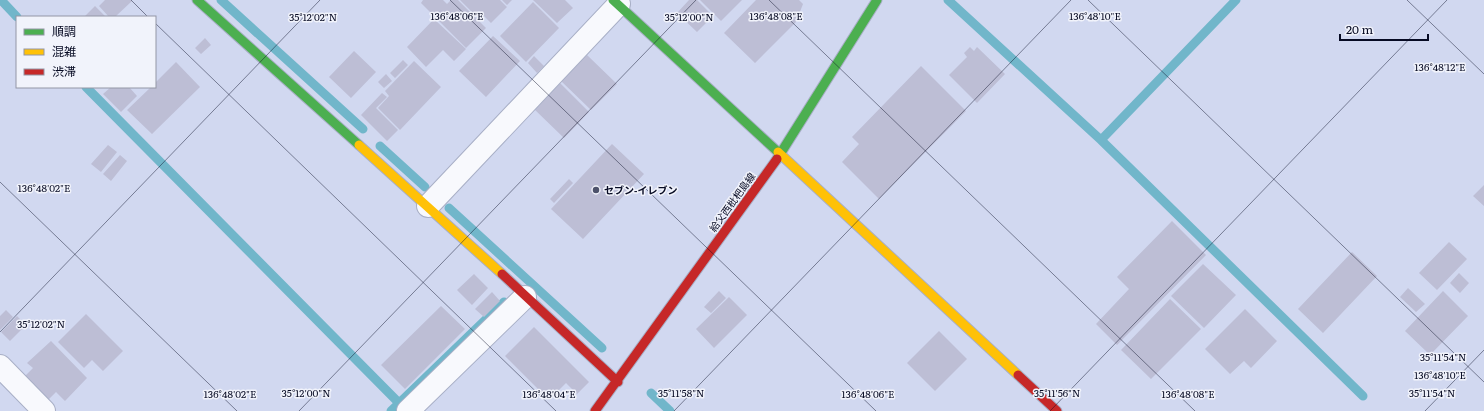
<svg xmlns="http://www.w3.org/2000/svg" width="1484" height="411" font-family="Literata,'Noto Sans JP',serif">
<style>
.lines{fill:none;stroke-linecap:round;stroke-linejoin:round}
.stream{stroke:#71b6ca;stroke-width:9}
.building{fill:#bdbed5}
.street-casing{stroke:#a8afc6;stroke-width:24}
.fast-casing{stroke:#a8afc6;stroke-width:11}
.slow-casing{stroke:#a8afc6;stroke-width:11}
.jam-casing{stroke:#a8afc6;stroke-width:11}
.street{stroke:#f8f9fd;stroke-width:22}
.fast{stroke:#4caf50;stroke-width:9}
.slow{stroke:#ffc107;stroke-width:9}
.jam{stroke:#c62828;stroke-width:9}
.ticks{fill:none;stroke:#060a23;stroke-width:1;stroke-opacity:0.45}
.poi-dot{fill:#4d526b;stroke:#f1f3fb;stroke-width:1.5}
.labels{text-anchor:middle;stroke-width:3;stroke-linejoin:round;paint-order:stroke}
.poi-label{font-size:10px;font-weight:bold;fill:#060a23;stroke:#f1f3fb;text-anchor:start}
.street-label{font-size:10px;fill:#060a23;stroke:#f1f3fb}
.ticks-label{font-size:10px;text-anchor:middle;fill:#060a23;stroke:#f1f3fb;stroke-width:3;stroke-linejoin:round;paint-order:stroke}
</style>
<rect width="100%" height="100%" fill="#d1d8f0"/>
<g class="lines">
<path class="stream" d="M1 0 17 17
M221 0 363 129
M948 0 1101 140 1363 396
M86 87 399 403
M1101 140 1236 0
M380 146 425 187
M449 208 602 348
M651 393 670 411
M391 411 504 302"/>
</g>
<path class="building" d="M105 0H131L132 1 115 17H109L99 6Z
M423 0H443L447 4 451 0H458L486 28 466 48 421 3Z
M460 0H500L507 7 491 23 479 11 475 15Z
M502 0H512L507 5Z
M533 0H565L573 8 557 23Z
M689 0H697L713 16 697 32 677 13Z
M700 0H742L721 21Z
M756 0H799L803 4 796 22 755 63 724 33Z
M533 2 559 28 526 62 500 36Z
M95 6 106 17H84Z
M434 19 466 49 454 61 443 50 426 67 407 47Z
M493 36 520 61 486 97 459 71Z
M205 38 211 45 201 54 195 48Z
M970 47 974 51 977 47 1005 74 977 103 949 75 967 57 964 53Z
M354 51 376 72 351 98 329 77Z
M587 55 617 84 591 110 561 81Z
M534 56 544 66 537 73 528 63Z
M403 60 408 65 395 78 390 73Z
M414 61 441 87 400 130 378 108 389 96 385 91Z
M176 62 200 87 152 134 127 110 151 87H155V83Z
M921 66 966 111 879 199 842 162 859 144 852 137Z
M386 74 392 81 384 88 378 82Z
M560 83 589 112 564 138 534 109Z
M111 87H129L137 96 121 112 103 94Z
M382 93 387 97 376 108 398 130 387 141 361 115Z
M612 144 644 174 583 239 551 209Z
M108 145 117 152 101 172 91 164Z
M120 155 127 161 111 181 103 174Z
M569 179 573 183 554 203 550 199Z
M1484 185V206L1473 196Z
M1172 221 1206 255 1117 345 1096 324 1129 289 1117 277Z
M1449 242 1467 259 1437 290 1419 273Z
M1352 252 1377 276 1323 333 1298 309Z
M1203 264 1236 295 1204 328 1171 296Z
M1459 273 1469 283 1460 293 1450 283Z
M474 274 488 288 472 305 457 290Z
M1408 288 1425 304 1416 312 1400 297Z
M719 291 726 298 711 313 704 307Z
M1443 291 1468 316 1430 355 1405 331Z
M492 292 500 301 484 317 475 309Z
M729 297 747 315 714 348 696 329Z
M1170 299 1201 329 1151 379 1121 350Z
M441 306 465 329 405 389 381 365Z
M1245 309 1277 341 1251 368 1244 361 1230 374 1205 349Z
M6 310 13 317 0 330V316Z
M86 314 123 351 103 371 92 360 84 368 58 342Z
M17 316 26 325 10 341 1 332Z
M534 327 589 382 577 394 566 383 549 400 505 356Z
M939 331 967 359 935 391 907 363Z
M51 341 87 378 65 401 56 392 47 401 24 377 33 368 27 363Z"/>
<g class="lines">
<defs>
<path id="street" d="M428 206 619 4
M0 366 44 411
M408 411 525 297"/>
<path id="fast" d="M197 0 359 145
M613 0 778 152
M777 159 877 0"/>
<path id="slow" d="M359 145 502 274
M778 152 1018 375"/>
<path id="jam" d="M502 274 618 382
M1018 375 1057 411
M595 411 777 159"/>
</defs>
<use href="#street" class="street-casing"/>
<use href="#fast" class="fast-casing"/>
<use href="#slow" class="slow-casing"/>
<use href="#jam" class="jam-casing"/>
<use href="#street" class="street"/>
<use href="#fast" class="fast"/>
<use href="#slow" class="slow"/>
<use href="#jam" class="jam"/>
</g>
<path class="ticks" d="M131 0 148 17M450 0 876 411M769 0 1195 411M1088 0 1484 382M1407 0 1484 74M155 23 556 411M0 182 237 411M0 332 320 0M299 411 696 0M674 411 1071 0M1050 411 1447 0M1425 411 1484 350"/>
<circle class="poi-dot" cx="596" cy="190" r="4"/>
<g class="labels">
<g class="poi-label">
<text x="604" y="194">セブン-イレブン</text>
</g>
<g class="street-label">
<text transform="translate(732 202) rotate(-54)" y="4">給父西枇杷島線</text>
</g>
</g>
<g class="ticks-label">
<text x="457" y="20">136°48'06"E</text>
<text x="776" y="20">136°48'08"E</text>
<text x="1095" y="20">136°48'10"E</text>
<text x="313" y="21">35°12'02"N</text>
<text x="689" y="21">35°12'00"N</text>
<text x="1440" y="71">136°48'12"E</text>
<text x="44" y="192">136°48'02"E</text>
<text x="41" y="328">35°12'02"N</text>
<text x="1443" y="361">35°11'54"N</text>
<text x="1440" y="379">136°48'10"E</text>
<text x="306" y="397">35°12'00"N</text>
<text x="681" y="397">35°11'58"N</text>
<text x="1057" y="397">35°11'56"N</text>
<text x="1432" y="397">35°11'54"N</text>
<text x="230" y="398">136°48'02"E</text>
<text x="549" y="398">136°48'04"E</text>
<text x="868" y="398">136°48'06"E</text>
<text x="1188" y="398">136°48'08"E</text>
</g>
<rect x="16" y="16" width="140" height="72" fill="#f1f3fb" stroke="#9396a5"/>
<rect x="24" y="29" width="20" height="6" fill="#4caf50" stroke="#9396a5"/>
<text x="52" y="36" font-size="12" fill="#060a23">順調</text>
<rect x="24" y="49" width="20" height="6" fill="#ffc107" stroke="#9396a5"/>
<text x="52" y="56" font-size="12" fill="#060a23">混雑</text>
<rect x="24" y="69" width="20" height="6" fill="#c62828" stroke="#9396a5"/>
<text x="52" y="76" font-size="12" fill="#060a23">渋滞</text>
<path d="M1340 34v6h88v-6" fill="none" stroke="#060a23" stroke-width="2"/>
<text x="1346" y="34" font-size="12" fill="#060a23" stroke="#f1f3fb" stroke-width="3" paint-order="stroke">20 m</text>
</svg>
